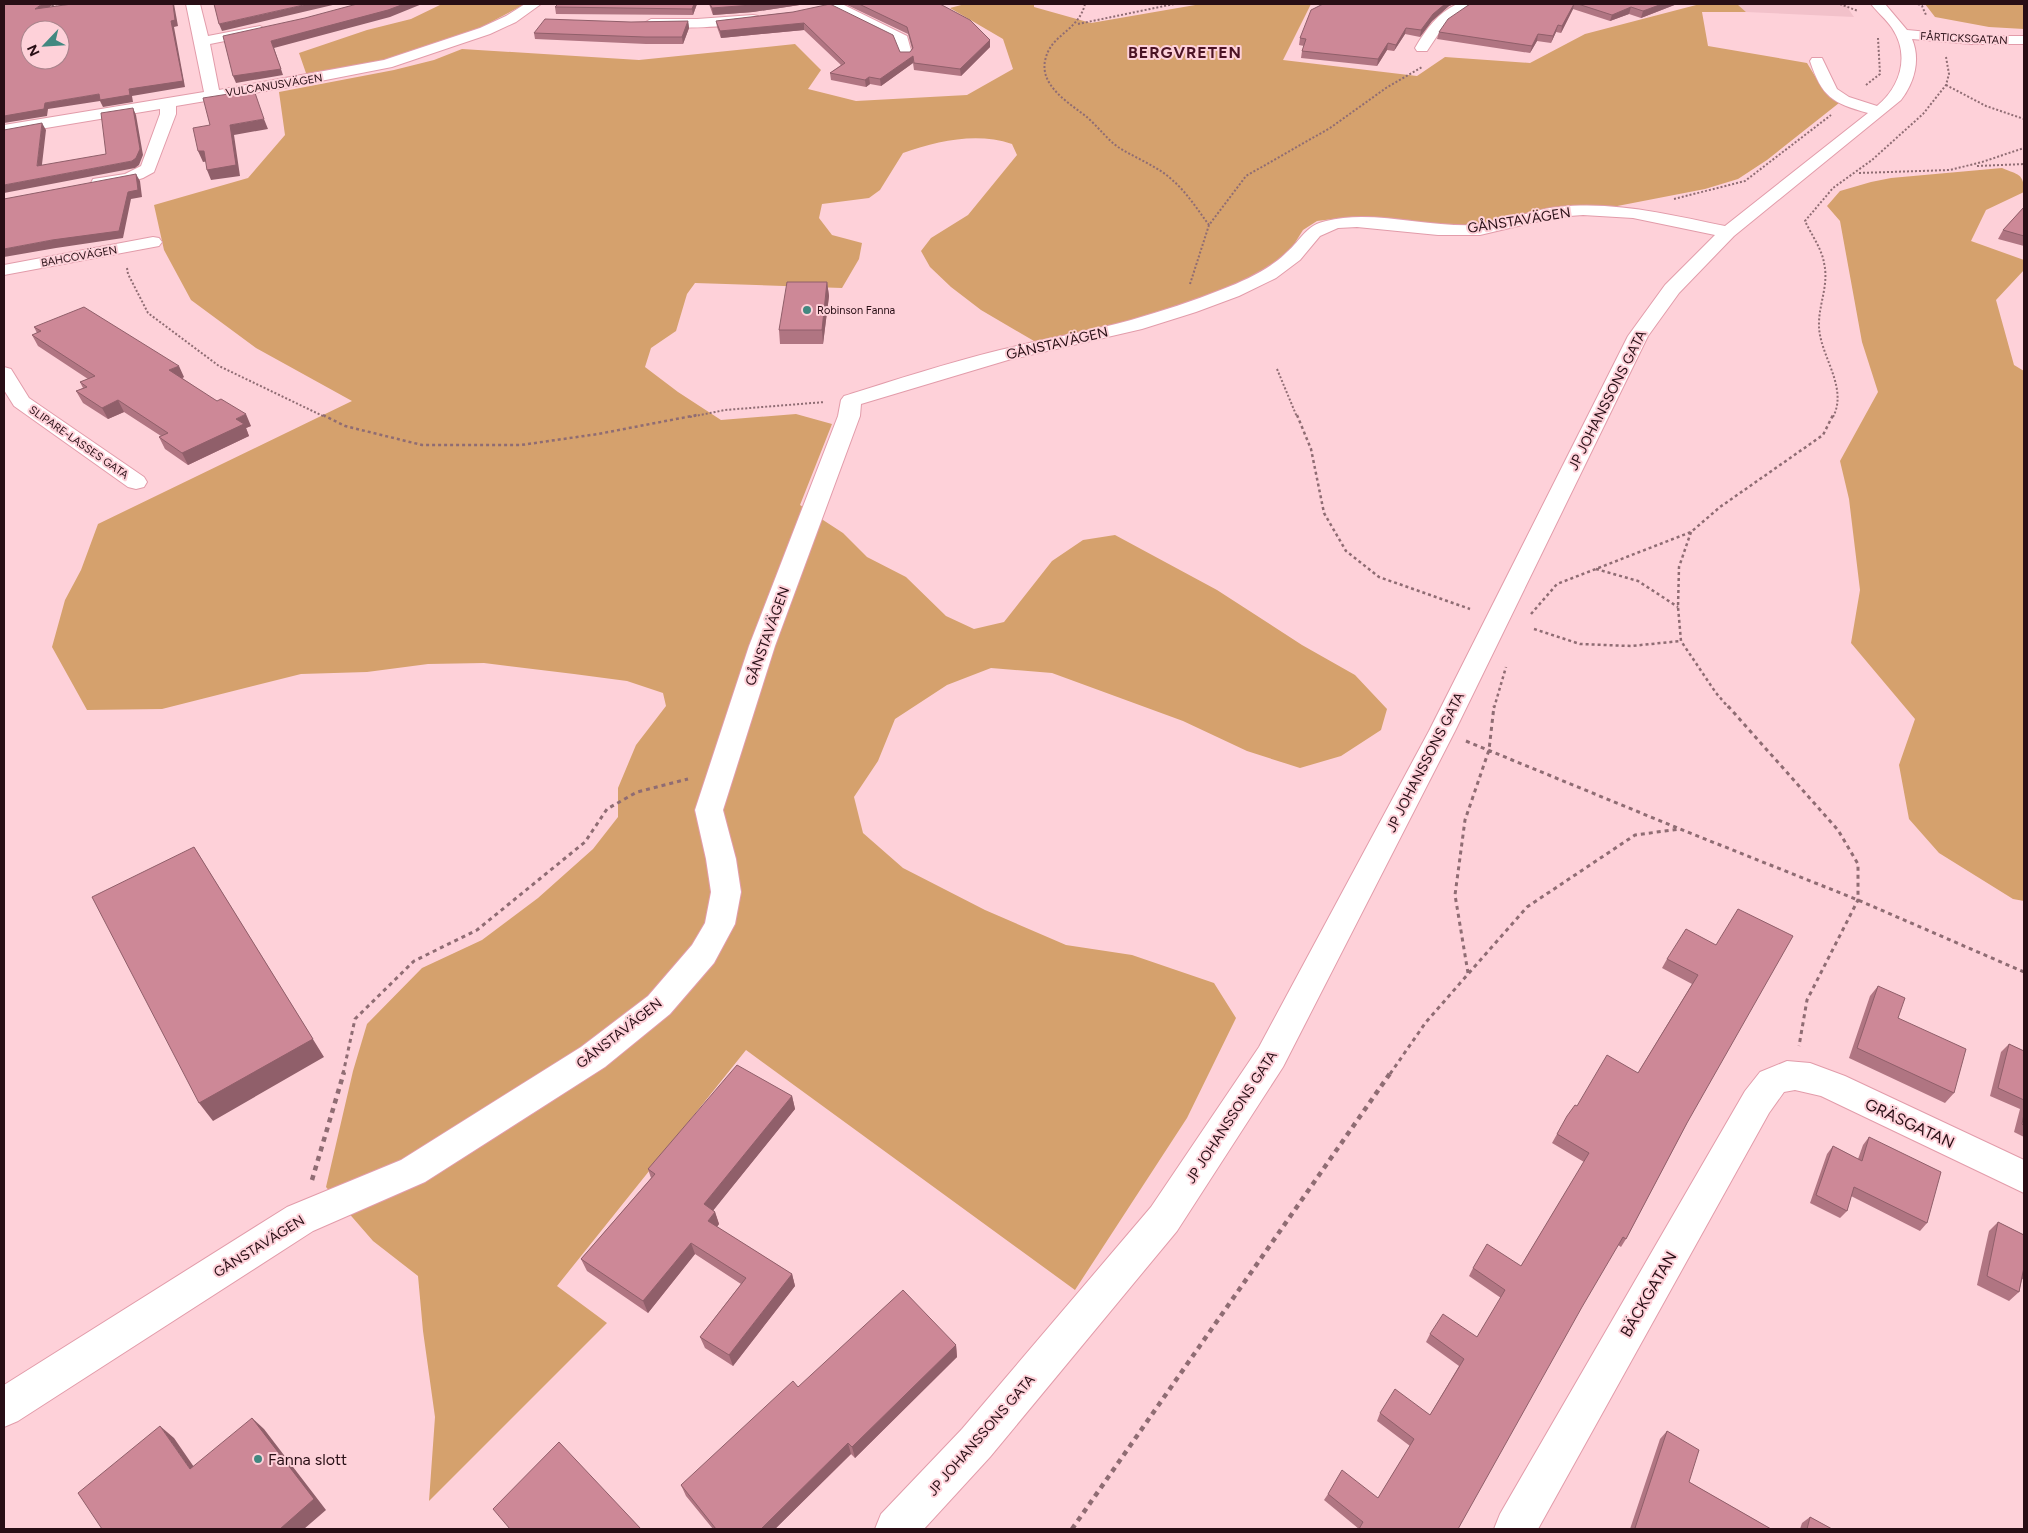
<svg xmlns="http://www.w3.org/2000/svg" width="2028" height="1533" font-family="Figtree,sans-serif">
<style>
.built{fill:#f2c1ca}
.forest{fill:#d5a16d}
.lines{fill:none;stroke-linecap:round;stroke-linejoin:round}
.minor-casing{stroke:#e29caa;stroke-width:2}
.path-far3{stroke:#8f6c73;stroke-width:2;stroke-dasharray:2 2;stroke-linecap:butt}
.path-far2{stroke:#8f6c73;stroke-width:2.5;stroke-dasharray:3 3;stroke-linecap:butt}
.path-far1{stroke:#8f6c73;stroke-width:3;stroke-dasharray:4 4;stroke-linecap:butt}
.path{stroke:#8f6c73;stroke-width:4.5;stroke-dasharray:5 5;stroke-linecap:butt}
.minor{fill:#fff;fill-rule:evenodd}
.wall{fill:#b07582}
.shaded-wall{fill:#905f6a}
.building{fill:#cd8897;stroke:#905f6a;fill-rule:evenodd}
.poi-dot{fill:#428880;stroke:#fed1d9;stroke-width:2}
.labels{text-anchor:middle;stroke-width:4;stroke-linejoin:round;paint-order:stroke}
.far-street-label{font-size:11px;fill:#280e15;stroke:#fed1d9}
.far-poi-label{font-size:11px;fill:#280e15;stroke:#fed1d9;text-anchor:start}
.street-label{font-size:14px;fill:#280e15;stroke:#fed1d9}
.far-district-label{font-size:16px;font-weight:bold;letter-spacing:1px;fill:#4b1324;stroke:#fed1d9}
.near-street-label{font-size:16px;fill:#280e15;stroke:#fed1d9}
.near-poi-label{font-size:16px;fill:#280e15;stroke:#fed1d9;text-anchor:start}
</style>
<rect width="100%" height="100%" fill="#fed1d9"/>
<path class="built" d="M1737 4H1845L1854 17 1746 12Z"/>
<path class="forest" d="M442 4H525L480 28 383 61 307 76 299 53 367 30 411 19Z
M965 4H1034V7L1091 23 1201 4H1311L1283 60 1417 76 1445 57 1530 63 1585 34 1700 4H1737L1746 12H1702L1708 46 1807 63 1821 86 1839 103 1767 160 1738 179 1705 189 1607 208H1552L1477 226H1440L1362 219H1333L1317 221 1303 230 1288 254 1263 271 1227 290 1130 320 1063 337 1034 341 981 310 951 287 930 267 921 251 931 238 968 215 1017 155 1012 144C976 132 938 141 903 153L880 190 869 198 822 204 819 218 832 235 862 243 859 259 842 288 695 283 687 294 676 331 651 348 645 367 678 392 721 420 796 414 832 424 800 505 843 533 867 557 906 577 946 616 974 629 1004 622 1052 561 1083 540 1115 535 1217 590 1302 645 1355 675 1387 709 1381 730 1341 756 1300 768 1247 751 1183 721 1052 673 991 668 947 685 895 719 878 761 854 797 863 833 903 868 985 910 1066 945 1132 955 1214 983 1236 1018 1187 1118 1075 1290 746 1050 557 1286 607 1323 429 1501 435 1417 423 1331 418 1276 373 1241 326 1187 353 1071 367 1024 422 968 482 940 538 898 593 849 618 817V788L636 745 666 706 663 693 627 681 574 674 484 663 428 664 367 672 301 674 162 709 87 710 52 647 65 600 81 570 98 524 352 401 256 348 191 300 164 250 154 205 248 178 285 135 279 92 394 70 434 60 462 49 639 60 795 44 821 70 808 89 856 101 967 95 1013 69 1003 39 950 8Z
M1925 4H2024V29L1989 27 1935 17Z
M2002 168C2018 175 2024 173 2024 192L1986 210 1971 241 2024 260V270L1996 300 2014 365 2024 371V901L2013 899 1939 853 1909 819 1899 765 1915 719 1851 643 1860 590 1849 499 1840 461 1878 392 1862 342 1840 221 1827 206 1840 191 1871 182 1891 178Z"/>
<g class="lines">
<defs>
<path id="minor" d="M186 4H200L208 36 260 26 267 30 260 34 210 44 219 90 384 60 480 28 506 16 525 4H541L516 22 490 34 392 67 295 86 176 106V114L154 172 143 178 124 184 99 188 93 187 91 183 93 179 125 174 141 166 160 114V109L4 135V125L204 92Z
M825 4H842L907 36 912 54 910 57H900L895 41 827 7Z
M1457 4H1475L1445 24 1427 51H1417L1415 48C1426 29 1438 13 1457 4Z
M1871 4H1885L1907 30 1972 36H2024V44H1972L1912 39C1921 60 1914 83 1901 100L1734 236 1679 293 1648 336 1455 731 1283 1067 1177 1231 990 1457 924 1529H875L881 1514 962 1429 1151 1207 1259 1047 1429 731 1628 336 1665 285 1715 235 1633 218 1583 215 1556 217 1480 235H1438L1357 227 1338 228 1320 236 1300 260 1276 278 1239 296 1196 312 1142 329 1008 360 861 404 860 416 775 646 723 810 736 859 741 892 735 924 714 963 670 1014 605 1067 425 1182 313 1231 18 1421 4 1427V1385L287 1207 401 1160 581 1047 648 996 692 945 705 923 711 892 706 859 695 810 749 646 838 416 841 400 844 396C895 380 947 363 1000 350 1043 339 1088 332 1131 320 1162 311 1193 301 1223 289 1246 280 1270 269 1287 252 1301 240 1306 225 1326 221 1372 209 1429 228 1478 225 1505 223 1532 209 1559 207 1616 201 1670 215 1725 226L1868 113C1832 103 1822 97 1810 61L1812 58H1822L1837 89 1849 97 1877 106C1901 86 1910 55 1892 28 1886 19 1878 13 1871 4Z
M753 15 758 16 760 19 758 22C743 26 651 32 644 23L651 19H697Z
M153 237 159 238 162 242 159 246 4 275V265Z
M4 367 11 369 29 398 144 477 147 482 144 487 136 489 128 487 14 406 4 390Z
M1787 1061 1810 1063 1845 1076 2024 1160V1193L1821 1096 1795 1090 1784 1092 1769 1113 1538 1529H1494L1500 1514 1745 1091 1760 1072Z"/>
</defs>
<use href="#minor" class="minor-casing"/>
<path class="path-far3" d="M1085 4C1078 32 1050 34 1045 61 1040 87 1071 104 1088 118 1099 128 1107 139 1118 147 1135 158 1155 165 1170 178 1186 191 1197 209 1209 225
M1803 4H1841
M1840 4 1858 11
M1918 4 1922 6 1926 15
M48 7 57 4
M1078 24 1174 4
M1866 85 1880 74 1878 38
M1946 85 1986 106 2024 119
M1977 166 2024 164
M1859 173 1950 170 1982 162 2024 148
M1674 199 1745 181 1831 115
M127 268 128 274 148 313 219 366 325 417
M1190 284 1209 225 1246 176 1330 128 1386 88 1422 67
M1277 369 1297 417
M690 417 725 410 825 402
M1833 417C1847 390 1825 362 1820 335 1815 310 1830 288 1824 263 1822 249 1811 234 1805 221L1833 188 1872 160 1923 114 1946 85 1949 74 1946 57"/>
<path class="path-far2" d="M323 415 345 426 422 445H521L598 434 697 415
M1297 415 1311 449 1324 513 1346 551 1379 577 1470 609
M1691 532 1679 567 1678 607 1681 641 1716 693 1729 708
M1596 569 1638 581 1678 607
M1531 614 1557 584 1691 532 1720 507 1823 435 1833 415
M1534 629 1580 644 1631 646 1681 641
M1494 708 1506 667"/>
<path class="path-far1" d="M1728 706 1838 830 1858 864V900L1807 1000 1799 1046
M1466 741 1680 829
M1468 973 1455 895 1465 820 1489 750 1494 706
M343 1074 355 1019 414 961 477 930 585 842 607 809 637 792 688 779
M1390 1074 1426 1022 1527 907 1635 835 1680 829 1858 900 2024 972"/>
<path class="path" d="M312 1180 344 1072
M1072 1529 1391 1072"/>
<use href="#minor" class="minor"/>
</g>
<path class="wall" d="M697 4 693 15 556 14 555 7Z
M709 4H806L753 12 713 15Z
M845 4H940L990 40V47L961 76 914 70 913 63 881 86 870 84 866 87 831 80 830 73 841 65 804 30 721 38 717 27 716 21 793 12 900 52H910L912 49 908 34Z
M1323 4H1454L1449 6 1432 21 1420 37 1405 34 1394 51 1387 50 1377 66 1301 58 1302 51 1304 46 1299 45 1300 38Z
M1470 4H1677L1641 18 1629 14 1610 21 1573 9 1561 33 1556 32 1551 43 1537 41 1530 53 1437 39 1439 32Z
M688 21 689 28 683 44H646L535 39 534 33 631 22Z
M2024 207V246L1998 239 2003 230Z
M827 282 829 296 823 344H780L779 330Z
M34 327 184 377 182 378 251 426 246 428 249 436 188 465 165 449 159 437 161 436 124 412 108 419 83 403 76 391 83 388 80 382 88 379 38 346 32 335 37 333Z
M1716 945 1687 1123 1626 1239 1621 1247 1618 1245 1359 1529 1324 1500 1328 1494 1378 1498 1410 1446 1377 1421 1380 1413 1430 1415 1459 1366 1426 1342 1430 1334 1477 1337 1501 1298 1469 1276 1473 1268 1521 1266 1584 1162 1552 1143 1557 1134 1577 1106 1638 1073 1692 984 1662 968 1667 959Z
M1878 986 1898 1018 1954 1093 1945 1103 1849 1058 1870 996Z
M2009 1044 2024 1051V1137L2014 1132 2020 1109 1990 1096 2001 1052Z
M792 1096 795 1109 713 1210 715 1212 719 1224 717 1227 792 1274 795 1286 733 1366 705 1348 700 1337 741 1284 695 1254 648 1313 587 1271 581 1259 651 1178 648 1169Z
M1869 1137 1927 1223 1920 1231 1851 1196 1847 1211 1840 1218 1810 1203 1827 1154 1833 1146 1858 1159 1863 1145Z
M1998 1222 2024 1235V1231V1280L2022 1279 2019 1292 2009 1301 1977 1285 1989 1231Z
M956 1345 957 1357 855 1458 851 1454 775 1529H713L686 1496 681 1485 798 1387Z
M1667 1431 1689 1482 1771 1529H1630L1660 1439Z
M1810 1517 1832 1529H1800L1802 1523Z"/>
<path class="shaded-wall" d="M42 4H54L37 15 35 9Z
M173 4H174L178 26 174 27 185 87 132 96 133 102 103 107 100 101 48 109 47 116 4 123V116L45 103 129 89 171 21Z
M308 4H337L222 31 219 24Z
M404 4H422L390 17 274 48 283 75 236 83 233 76 271 41Z
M694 4H697L693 15 692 9Z
M762 4H806L753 12 713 15 712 8Z
M1445 4H1454L1449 6 1432 21 1420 37 1421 30 1433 14Z
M1574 4 1573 9 1561 33 1562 26Z
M1662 4H1677L1641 18 1643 11Z
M1631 7 1629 14 1610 21 1612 15Z
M688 21 689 28 683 44 682 37Z
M804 23V30L721 38 720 31Z
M1558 25 1556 32 1551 43 1553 36Z
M1406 28 1405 34 1394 51 1396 45Z
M1538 34 1537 41 1530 53 1532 46Z
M990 40V47L961 76 960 69Z
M1388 43 1387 50 1377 66 1378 59Z
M913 56V63L881 86 880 79Z
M869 77 870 84 866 87 865 80Z
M133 108 136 115 143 155 139 165 135 168 4 193V185L132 161Z
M264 119 268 129 234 135 240 176 211 180 207 170 230 125Z
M42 123 46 130 41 173 37 166Z
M198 151H204L209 161 203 162Z
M136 174 140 181 142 197 131 199 123 238 56 248 4 257V249L52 240 128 192Z
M827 282 829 296 823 344 822 330Z
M179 366 184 377 175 382 169 370Z
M118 400 124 412 108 419 102 408Z
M246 414 251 426 246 428 249 436 188 465 182 453 236 419Z
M194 847 324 1057 213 1121 199 1103Z
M792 1096 795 1109 708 1217 704 1204Z
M715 1212 719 1224 712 1233 708 1221Z
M691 1243 695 1254 648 1313 643 1301Z
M792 1274 795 1286 733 1366 729 1355Z
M956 1345 957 1357 855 1458 852 1447Z
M252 1418 264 1429 326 1510 304 1529H280Z
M160 1426 174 1438 203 1480 190 1469Z
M848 1443 851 1454 775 1529H761Z"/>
<path class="building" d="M4 4H42L35 9 72 4H173L175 20 171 21 183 81 129 89 130 95 100 100 99 94 45 103 44 109 4 116ZM30 30H60V60H30Z
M214 4H308L219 24Z
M357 4H404L388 10 271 41 281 69 233 76 223 36 305 18Z
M558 4H694L692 9 555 7Z
M710 4H762L752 5 712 8Z
M830 4 893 35 900 52H910L913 48 907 27 859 4H940L970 20 990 40 960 69 914 63 913 56 880 79 869 77 865 80 830 73 845 63 804 23 720 31 716 21 793 12Z
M1323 4H1445L1433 14 1421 30 1406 28 1396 45 1388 43 1378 59 1302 51 1306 39 1300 38 1311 10Z
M1470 4H1574L1562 26 1558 25 1553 36 1538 34 1532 46 1439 32 1448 19Z
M1578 4H1662L1643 11 1631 7 1612 15Z
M545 19 631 22 688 21 682 37H645L534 33Z
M254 90 264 119 230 125 236 165 207 170 204 151H198L193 128 210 125 203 98Z
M133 108 140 149 136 158 132 161 4 185V130L42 123 37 166 106 154 101 113Z
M136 174 138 190 128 192 119 231 52 240 4 249V199Z
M2024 207V236L2003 230Z
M787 282H827L822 330H779Z
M84 307 179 366 169 370 217 401 221 399 246 414 236 419 244 424 182 453 159 437 168 433 118 400 102 408 76 391 87 387 80 382 95 376 32 335 41 331 34 327Z
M194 847 313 1039 199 1103 92 897Z
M1738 909 1793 936 1687 1123 1626 1239 1623 1237 1582 1307 1458 1529H1359L1363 1522 1328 1494 1342 1470 1378 1498 1414 1439 1380 1413 1395 1389 1430 1415 1464 1359 1430 1334 1443 1314 1477 1337 1505 1290 1473 1268 1487 1244 1521 1266 1589 1153 1557 1134 1567 1116 1575 1105 1577 1106 1607 1055 1638 1073 1698 975 1667 959 1686 929 1716 945Z
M1878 986 1905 998 1898 1018 1966 1049 1954 1093 1857 1048Z
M2009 1044 2024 1051V1100L1998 1088Z
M737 1065 792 1096 704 1204 715 1212 708 1221 792 1274 729 1355 700 1337 746 1278 691 1243 643 1301 581 1259 655 1174 648 1169Z
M2024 1114V1126L2022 1124Z
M1869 1137 1941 1172 1927 1223 1854 1187 1847 1211 1816 1195 1833 1146 1862 1161Z
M1998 1222 2024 1235V1267L2019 1292 1987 1276Z
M903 1290 956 1345 852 1447 848 1443 761 1529H716L681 1485 793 1381 798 1387Z
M252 1418 314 1499 280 1529H102L78 1493 160 1426 190 1469Z
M1667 1431 1699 1450 1689 1482 1771 1529H1637L1635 1528Z
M559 1442 641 1529H510L493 1509Z
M1810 1517 1832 1529H1807Z"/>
<g class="poi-dot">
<circle cx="807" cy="310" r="5"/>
<circle cx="258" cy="1459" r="5"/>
</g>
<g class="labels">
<g class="far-street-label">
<text transform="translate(1964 38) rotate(3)" y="4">FÅRTICKSGATAN</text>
<text transform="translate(274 85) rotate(-9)" y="4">VULCANUSVÄGEN</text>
<text transform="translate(79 256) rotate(-10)" y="4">BAHCOVÄGEN</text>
<text transform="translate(79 442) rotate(35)" y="4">SLIPARE-LASSES GATA</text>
</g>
<g class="far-poi-label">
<text x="817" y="314">Robinson Fanna</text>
</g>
<g class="street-label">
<text transform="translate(1519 220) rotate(-9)" y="5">GÅNSTAVÄGEN</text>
<text transform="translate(1057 343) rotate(-13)" y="5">GÅNSTAVÄGEN</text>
<text transform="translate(1607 400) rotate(-63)" y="5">JP JOHANSSONS GATA</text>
<text transform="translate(767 636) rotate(-70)" y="5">GÅNSTAVÄGEN</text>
<text transform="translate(1425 762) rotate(-63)" y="5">JP JOHANSSONS GATA</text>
<text transform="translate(619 1033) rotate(-38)" y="5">GÅNSTAVÄGEN</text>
<text transform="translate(1231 1117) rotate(-57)" y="5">JP JOHANSSONS GATA</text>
<text transform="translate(259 1246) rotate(-32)" y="5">GÅNSTAVÄGEN</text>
<text transform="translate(981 1435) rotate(-49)" y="5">JP JOHANSSONS GATA</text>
</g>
<g class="far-district-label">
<text x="1185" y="58">BERGVRETEN</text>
</g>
<g class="near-street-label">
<text transform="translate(1910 1123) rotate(25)" y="6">GRÄSGATAN</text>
<text transform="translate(1648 1294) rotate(-60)" y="6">BÄCKGATAN</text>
</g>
<g class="near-poi-label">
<text x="268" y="1465">Fanna slott</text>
</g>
</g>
<rect width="2028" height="1533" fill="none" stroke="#280e15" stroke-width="10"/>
<g transform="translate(45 45) rotate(245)"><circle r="24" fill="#fed1d9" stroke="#a8838b"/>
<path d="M0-4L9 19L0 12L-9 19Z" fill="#428880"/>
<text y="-8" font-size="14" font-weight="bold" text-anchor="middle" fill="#280e15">N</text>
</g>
</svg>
